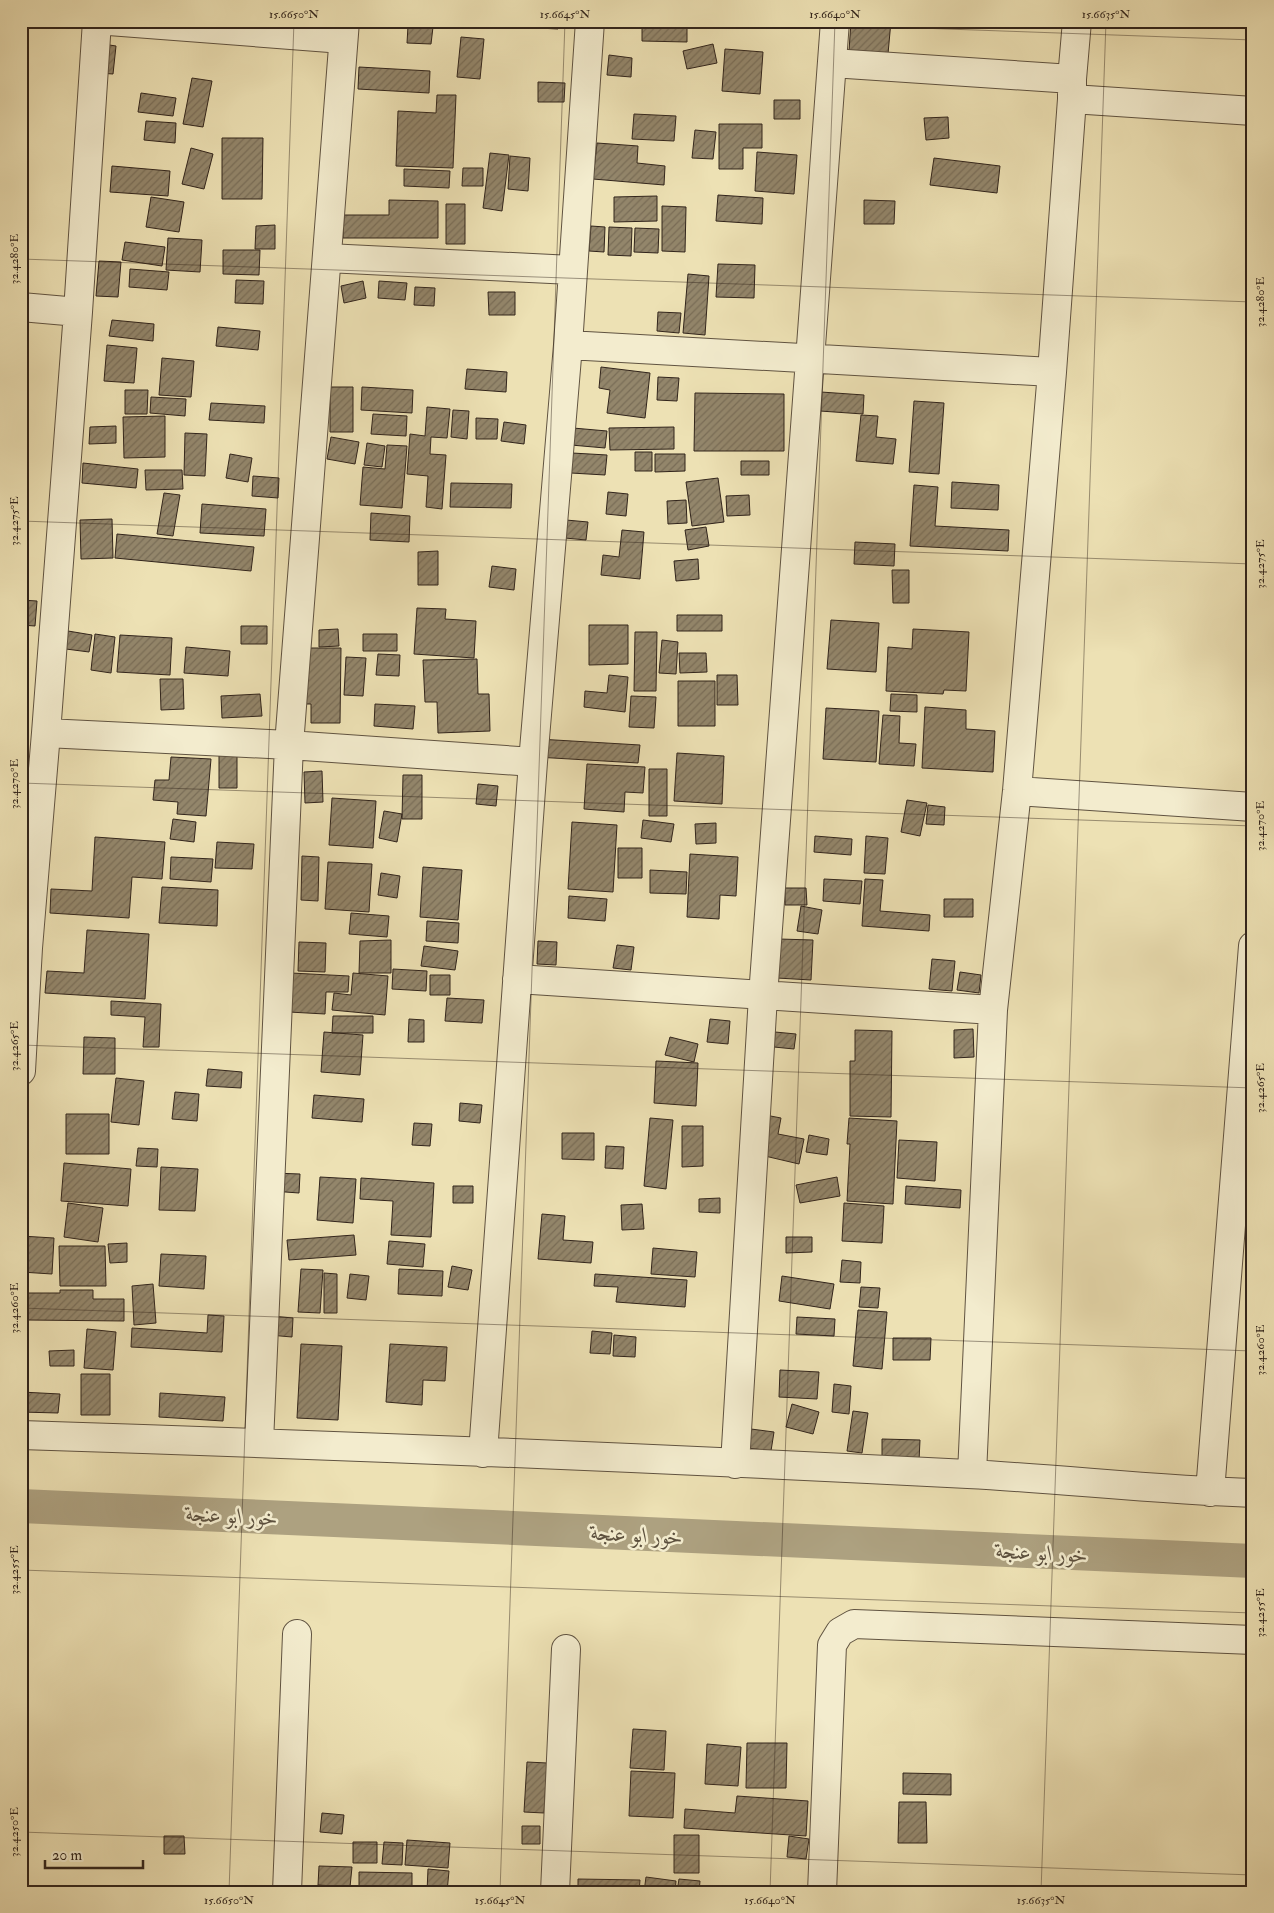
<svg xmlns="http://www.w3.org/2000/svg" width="1274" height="1913" font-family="'IM FELL Double Pica',Amiri,serif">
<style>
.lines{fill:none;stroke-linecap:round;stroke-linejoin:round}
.canal{stroke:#ada180;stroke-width:34}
.building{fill:url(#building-hatch);stroke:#31241b}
.minor-casing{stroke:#605341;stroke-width:30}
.minor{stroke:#f3ecce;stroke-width:28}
.ticks{fill:none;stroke:#31241b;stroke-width:1;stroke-opacity:0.45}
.labels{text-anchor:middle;stroke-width:5;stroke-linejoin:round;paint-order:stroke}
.water-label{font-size:22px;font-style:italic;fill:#5c503e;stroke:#f3ecce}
.neatline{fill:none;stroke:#31241b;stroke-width:2}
.ticks-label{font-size:12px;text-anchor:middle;fill:#31241b}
</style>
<defs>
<pattern id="building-hatch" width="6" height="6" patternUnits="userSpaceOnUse" patternTransform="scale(1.25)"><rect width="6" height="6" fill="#93866b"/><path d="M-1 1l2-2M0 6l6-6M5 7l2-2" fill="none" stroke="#796d57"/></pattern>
</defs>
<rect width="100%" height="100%" fill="#ede1b4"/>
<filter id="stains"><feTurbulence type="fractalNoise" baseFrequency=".004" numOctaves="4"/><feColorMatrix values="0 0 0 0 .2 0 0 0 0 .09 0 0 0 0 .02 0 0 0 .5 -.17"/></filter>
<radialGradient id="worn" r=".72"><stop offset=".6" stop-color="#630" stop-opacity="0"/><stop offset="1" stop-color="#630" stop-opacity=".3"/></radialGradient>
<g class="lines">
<path class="canal" d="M21 1506 1253 1561"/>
</g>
<path class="building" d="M480 21H523L522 25H480Z
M538 21H558V29L538 28Z
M642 21H687V42L642 41Z
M726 21H768V28L726 25Z
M851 21H891L888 54 849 51Z
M408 26 433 27 431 44 407 43Z
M461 37 484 39 480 79 457 77Z
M103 44 116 46 113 74 99 73Z
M713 44 717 63 687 69 683 51Z
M725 49 763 52 760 94 722 91Z
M609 55 632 58 631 77 607 75Z
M359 67 430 71 429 93 358 89Z
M192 78 212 81 203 127 183 124Z
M538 82 565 83 564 102H538Z
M141 93 176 98 173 116 138 112Z
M437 95H456L453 168 396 166 398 111 436 113Z
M774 100H800V119H774Z
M634 114 676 116 674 141 632 139Z
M948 117 949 138 926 140 924 118Z
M146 121 176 123 175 143 144 140Z
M719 124H762V148H743V169H719Z
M695 130 716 132 713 159 692 158Z
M222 138H263L262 199H222Z
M597 143 638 146 637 163 665 166 664 185 593 179Z
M191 148 213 154 204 189 182 184Z
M757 152 797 155 794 194 755 191Z
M490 153 509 155 502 211 483 208Z
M510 156 530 158 528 191 508 189Z
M934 158 1000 166 997 193 930 185Z
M112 166 170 171 168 196 110 192Z
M463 168H483V186H462Z
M404 169 450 171 449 188 404 186Z
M718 195 763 198 762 224 716 221Z
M657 196V221L614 222V197Z
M151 197 184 202 179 232 146 227Z
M389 200 438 201V238H343L344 215H389Z
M864 200 895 201 894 224H864Z
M446 204H465V244H446Z
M662 206 686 207 685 252 662 251Z
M275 225V249H255L256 226Z
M591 226 605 227 604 252 589 251Z
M609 227 632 228 631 256 608 255Z
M635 228 659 229 658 253 634 252Z
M168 238 202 240 200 272 166 270Z
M125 242 165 247 162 266 122 260Z
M223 250H260L259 275 223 274Z
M99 261 121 262 118 297 96 296Z
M718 264 755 265 754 298 716 297Z
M130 269 169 272 167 290 129 287Z
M688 274 709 276 705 335 683 333Z
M236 280 264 281 263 304 235 303Z
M363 281 366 298 344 303 341 286Z
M379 281 407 283 405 300 378 298Z
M415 287 435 288 434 306 414 305Z
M488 292H515V315H489Z
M658 312 681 313 679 333 657 331Z
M112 320 154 324 153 341 109 336Z
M218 327 260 331 258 350 216 346Z
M107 345 137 348 134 383 104 381Z
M162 358 194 361 191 397 159 395Z
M601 367 650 373 645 418 607 413 610 390 599 388Z
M467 369 507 372 506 392 465 389Z
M658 377 679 378 677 401 657 400Z
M330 387H353V432H330Z
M362 387 413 390 412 413 361 410Z
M125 390H148L147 414H125Z
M821 392 864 395 863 414 820 411Z
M695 393 784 394V451H694Z
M151 397 186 399 185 416 150 413Z
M914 401 944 403 939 474 909 472Z
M211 403 265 406 264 423 209 420Z
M427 407 450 409 447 438 431 437 430 454 446 455 442 509 426 507 428 476 407 474 410 434 425 436Z
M453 410 469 411 467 439 451 437Z
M373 414 407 416 406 436 371 434Z
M861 415 878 416 876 437 896 439 893 464 856 461Z
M165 416V457L124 458 123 417Z
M476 418 498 419 497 439H476Z
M504 422 526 425 524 444 501 441Z
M116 426V443L89 444 90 427Z
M674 427V449L610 450 609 428Z
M573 428 607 431 605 448 571 445Z
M185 433 207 434 205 476 184 475Z
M331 437 359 442 355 464 327 459Z
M367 443 385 446 382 467 364 465Z
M387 445 407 446 402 508 360 505 363 467 385 469Z
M635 452H652V471H635Z
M572 453 607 455 605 475 571 473Z
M230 454 252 458 248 482 226 478Z
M655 454H685V471L655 472Z
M741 461H769V475H741Z
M83 463 138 469 136 488 82 483Z
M145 470H182L183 489 146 490Z
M253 476 279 478 278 498 252 496Z
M718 478 724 522 692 526 686 482Z
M952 482 999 485 998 510 951 508Z
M451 483 512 484 511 508 450 507Z
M914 485 938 487 935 526 1009 530 1008 551 910 546Z
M608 492 628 494 626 516 606 514Z
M164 493 180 495 173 536 157 534Z
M749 495 750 515 727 516 726 496Z
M686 500 687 523 668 524 667 501Z
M202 504 266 509 264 536 200 533Z
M371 513 410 516 409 542 370 540Z
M112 519 113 558 81 559 80 520Z
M566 520 588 522 586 540 565 538Z
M706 527 709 546 688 550 685 530Z
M622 530 644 532 640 579 601 575 603 555 619 557Z
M117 534 254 547 251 571 115 558Z
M855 542 895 544 894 566 854 564Z
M438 551V585H418V552Z
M698 559 699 579 676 581 674 561Z
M492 566 516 569 514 590 489 587Z
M892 570H909V603H893Z
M21 600 37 601 35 626 21 625Z
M417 608 446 609 445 619 476 621 474 658 414 654Z
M677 615H722V631H677Z
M831 620 879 623 876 672 827 669Z
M589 625H628V664L589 665Z
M241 626H267V644H241Z
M338 629 339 646 319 647V630Z
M913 629 969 632 966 691 944 690 943 694 886 691 888 647 912 649Z
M68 631 92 635 89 652 66 649Z
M635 632H657L656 691H634Z
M95 634 115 637 111 673 91 670Z
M363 634H397V651H363Z
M120 635 172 638 170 675 117 672Z
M662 640 678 642 676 674 659 673Z
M186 647 230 651 228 676 184 673Z
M293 648H341L340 723H311V704H293Z
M679 653H706L707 672 680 673Z
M378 654 400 655 399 676 376 675Z
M346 657 366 658 363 696 344 695Z
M477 659 478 694H489L490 731 438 733 437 702H425L423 660Z
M609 675 628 677 625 712 584 707 585 691 607 693Z
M717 675H737L738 705H717Z
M160 679H183L184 709 161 710Z
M678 681H715V726H678Z
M260 694 262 716 222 718 221 696Z
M891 694 917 695V712L890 711Z
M631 696 656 697 654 728 629 727Z
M375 704 415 706 413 729 374 726Z
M925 707 966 710V729L995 731 993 772 922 768Z
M826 708 879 711 876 762 823 759Z
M883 715 900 716 899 743 916 744 914 766 879 764Z
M538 739 640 745 638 763 536 757Z
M219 752 237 753V788H219Z
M677 753 724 756 722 804 674 801Z
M171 757 211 759 206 816 177 814 178 802 153 800 155 780H169Z
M587 764 645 767 643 793 625 792 624 812 584 809Z
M649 769H667V816H649Z
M322 771 323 802 305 803 304 772Z
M403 775H422V819H402Z
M478 784 498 786 496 806 476 804Z
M332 798 376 801 373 848 329 845Z
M907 800 927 803 920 836 901 832Z
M928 805 945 807 944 825 926 824Z
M384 811 402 814 397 842 379 838Z
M173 819 196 822 194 842 170 839Z
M643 820 674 824 671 842 641 838Z
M572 822 617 825 613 892 568 889Z
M716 823V843L696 844 695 824Z
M815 836 852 839 851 855 814 852Z
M866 836 888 838 885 874 864 873Z
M95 837 165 842 162 879 132 877 129 918 50 913 51 889 92 891Z
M217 842 254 844 252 869 215 868Z
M618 848H642V878H618Z
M690 854 738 857 736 896 720 895 719 919 687 917Z
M302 856 319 857 318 901 301 900Z
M171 857 213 859 211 882 170 879Z
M328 862 372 864 369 912 325 909Z
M423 867 462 870 458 920 420 917Z
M650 870 687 872 686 894 650 893Z
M381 873 400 876 397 898 378 895Z
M824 879 862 881 860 904 823 901Z
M865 879 883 880 880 911 930 915 929 931 862 926Z
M162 887 218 890 217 926 159 923Z
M785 888H806L807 905H785Z
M569 896 607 899 605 921 568 918Z
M944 899H973V917H944Z
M801 906 822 910 818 934 797 931Z
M351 913 389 916 387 937 349 934Z
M427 921 459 923 458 943 426 941Z
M87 930 149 934 145 999 45 993 47 971 84 973Z
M779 939 813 940 811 980 777 978Z
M391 940V973H359L360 941Z
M538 941 557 942 556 965 537 964Z
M299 942 326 943 325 972 298 971Z
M617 945 634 947 631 970 613 968Z
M424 946 458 951 455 970 421 966Z
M932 959 955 961 952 991 929 989Z
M393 969 427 971 426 991 392 989Z
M960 972 981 975 979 993 957 990Z
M291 973 349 976 348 992H326L325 1014 289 1012Z
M353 973 388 976 385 1015 332 1010 334 993 351 995Z
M430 975H450V995H430Z
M447 998 484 1000 482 1023 445 1021Z
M111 1001 161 1004 159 1047H143L145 1017 111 1015Z
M333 1016H373V1033H332Z
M409 1019 424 1020V1042H408Z
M710 1019 730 1021 728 1044 707 1042Z
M973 1029 974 1057 954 1058V1030Z
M855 1030 892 1031 891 1117 850 1116V1061H855Z
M324 1032 363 1035 360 1075 321 1072Z
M775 1032 796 1034 794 1049 774 1047Z
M84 1037 115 1038V1074H83Z
M670 1037 698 1044 694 1062 665 1055Z
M656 1061 698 1063 696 1106 654 1103Z
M208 1069 242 1072 241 1088 206 1086Z
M116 1078 144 1081 139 1125 111 1122Z
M175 1092 199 1094 197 1121 172 1119Z
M314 1095 364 1099 362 1122 312 1118Z
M460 1103 482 1105 480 1123 459 1121Z
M66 1114H109V1154H66Z
M760 1114 781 1118 778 1134 804 1139 799 1164 752 1153Z
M650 1118 673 1120 666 1189 644 1186Z
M849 1118 897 1121 893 1204 847 1201 850 1144H847Z
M414 1123 432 1124 430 1146 412 1145Z
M682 1126H703V1166L682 1167Z
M562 1133H594V1160L562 1159Z
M809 1135 829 1139 827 1155 806 1152Z
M899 1140 937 1142 935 1181 897 1178Z
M606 1146 624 1147 623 1169 605 1168Z
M138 1148 158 1149 157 1167 136 1166Z
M64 1163 131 1169 128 1206 61 1201Z
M161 1167 198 1169 195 1211 159 1210Z
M272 1173 300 1174 299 1193 272 1191Z
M320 1177 356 1179 353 1223 317 1220Z
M837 1177 840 1196 800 1203 796 1185Z
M361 1178 434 1183 431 1237 391 1235 393 1201 360 1199Z
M453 1186H473V1203H453Z
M906 1186 961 1190 960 1208 905 1204Z
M720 1198V1213L699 1212V1199Z
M68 1203 103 1208 98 1242 64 1237Z
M844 1203 884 1206 882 1243 842 1241Z
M642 1204 644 1229 622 1230 621 1205Z
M542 1214 565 1216 563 1240 593 1242 591 1263 538 1259Z
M354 1235 356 1255 289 1260 287 1240Z
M21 1236 54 1238 52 1274 21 1272Z
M786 1237H812V1252L786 1253Z
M389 1241 425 1244 423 1267 387 1264Z
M127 1243V1262L110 1263 108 1244Z
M59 1246H105L106 1286H60Z
M653 1248 697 1252 695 1277 651 1274Z
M161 1254 206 1256 204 1289 159 1286Z
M842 1260 861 1262 860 1283 840 1282Z
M452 1266 472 1270 468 1290 448 1287Z
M301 1269 323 1270 320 1313 298 1312Z
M399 1269 443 1271 442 1296 398 1294Z
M324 1273 337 1274V1313H324Z
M350 1274 369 1276 366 1300 347 1298Z
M595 1274 687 1280 685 1307 616 1302 618 1287 594 1286Z
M782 1276 834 1284 830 1309 779 1301Z
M153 1284 156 1323 134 1325 132 1286Z
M861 1287 880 1288 878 1308 859 1307Z
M60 1290H93V1299H124V1321L27 1320V1293H60Z
M858 1310 887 1312 882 1369 853 1366Z
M208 1315 224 1316 222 1352 131 1347 132 1328 207 1333Z
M271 1316 293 1318 292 1337 269 1335Z
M797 1317 835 1319 834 1336 796 1334Z
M87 1329 116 1332 113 1370 84 1368Z
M592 1331 612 1333 610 1354 590 1353Z
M614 1335 636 1337 635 1357 613 1356Z
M893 1338H931L930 1360H893Z
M301 1344 342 1346 338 1420 297 1418Z
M390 1344 447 1347 445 1381 423 1380 422 1405 386 1402Z
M74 1350V1366H50L49 1351Z
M780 1370 819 1372 817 1399 779 1397Z
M81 1374H110V1415H81Z
M834 1384 851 1386 849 1414 832 1412Z
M21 1392 60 1394 58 1413 21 1412Z
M160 1393 225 1397 223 1421 159 1417Z
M792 1404 819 1412 813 1434 786 1427Z
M853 1411 868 1413 862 1453 847 1451Z
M751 1429 774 1432 771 1451 748 1448Z
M882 1439 920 1440 919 1461 882 1460Z
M633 1729 666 1731 664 1770 630 1768Z
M747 1743H787L786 1788H746Z
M707 1744 741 1747 738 1786 705 1784Z
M527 1762 547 1763 544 1813 524 1812Z
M631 1771 675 1773 673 1818 629 1816Z
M903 1773 951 1774V1795L903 1794Z
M737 1796 808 1801 806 1836 684 1828 685 1809 735 1813Z
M899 1802H926L927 1843H898Z
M322 1813 344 1815 342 1834 320 1832Z
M522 1826H540V1844H522Z
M674 1835H699V1873H674Z
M164 1836H184L185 1854H164Z
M789 1836 809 1839 806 1859 787 1857Z
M407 1840 450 1843 448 1868 405 1865Z
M353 1842H377V1863H353Z
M384 1842 403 1843 402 1865 382 1864Z
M319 1866 352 1867 350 1887 318 1885Z
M428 1869 449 1871 447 1892H427Z
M359 1872 412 1873V1890L359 1889Z
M646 1877 676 1881 675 1892H644Z
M578 1879 640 1880 639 1892H578Z
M679 1879 700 1881 699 1892H677Z
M315 1891H411V1892H315Z"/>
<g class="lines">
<defs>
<path id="minor" d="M109 21 343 39
M832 63 1072 79
M1072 99 1253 111
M327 258 572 270
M21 307 78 312
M568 345 1052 372
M46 733 289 745 533 762
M1017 791 1253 807
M517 979 993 1010
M21 1071 28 948 46 733 78 312 97 21
M21 1435C337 1445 653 1458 968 1474 1063 1479 1158 1490 1253 1493
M259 1443 289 745 345 21
M483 1453 533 762 568 345 590 21
M735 1464 763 996 835 21
M972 1474 993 1010 1017 791 1052 372 1072 99V79L1077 21
M1210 1492 1253 946
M287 1892 297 1634
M555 1892 566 1649
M822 1892 832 1645 840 1632 854 1624 1253 1640"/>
</defs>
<use href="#minor" class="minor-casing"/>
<use href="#minor" class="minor"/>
</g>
<path class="ticks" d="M724 21 1253 40M21 88 24 21M21 259 1253 302M21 521 1253 564M21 783 1253 826M21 1045 1253 1088M21 1308 1253 1351M21 1570 1253 1613M21 1832 1253 1875M229 1892 294 21M500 1892 565 21M770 1892 835 21M1041 1892 1106 21"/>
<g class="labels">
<g class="water-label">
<text transform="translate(232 1515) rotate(3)" y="8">خور ابو عنجة</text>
<text transform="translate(637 1534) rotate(3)" y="8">خور ابو عنجة</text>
<text transform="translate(1042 1552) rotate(3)" y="8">خور ابو عنجة</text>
</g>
</g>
<rect width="1274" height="1913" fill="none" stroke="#ede1b4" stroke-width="55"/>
<path d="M45 1860v8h98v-8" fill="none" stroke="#31241b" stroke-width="2.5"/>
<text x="52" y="1860" font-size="15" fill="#31241b" stroke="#f3ecce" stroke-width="4" paint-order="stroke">20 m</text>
<rect x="28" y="28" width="1218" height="1858" class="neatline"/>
<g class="ticks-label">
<text x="294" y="18">15.6650°N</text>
<text x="565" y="18">15.6645°N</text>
<text x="835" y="18">15.6640°N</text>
<text x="1106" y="18">15.6635°N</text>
<text transform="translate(14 259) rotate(-90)" y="4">32.4280°E</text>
<text transform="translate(1260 302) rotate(-90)" y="4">32.4280°E</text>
<text transform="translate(14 521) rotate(-90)" y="4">32.4275°E</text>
<text transform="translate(1260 564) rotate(-90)" y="4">32.4275°E</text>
<text transform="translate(14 784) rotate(-90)" y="4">32.4270°E</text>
<text transform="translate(1260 826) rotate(-90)" y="4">32.4270°E</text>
<text transform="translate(14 1046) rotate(-90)" y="4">32.4265°E</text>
<text transform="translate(1260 1088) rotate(-90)" y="4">32.4265°E</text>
<text transform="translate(14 1308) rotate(-90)" y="4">32.4260°E</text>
<text transform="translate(1260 1350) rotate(-90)" y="4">32.4260°E</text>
<text transform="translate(14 1570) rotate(-90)" y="4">32.4255°E</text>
<text transform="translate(1260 1613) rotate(-90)" y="4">32.4255°E</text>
<text transform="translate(14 1832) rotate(-90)" y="4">32.4250°E</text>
<text x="229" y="1904">15.6650°N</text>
<text x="500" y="1904">15.6645°N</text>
<text x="770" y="1904">15.6640°N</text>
<text x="1041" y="1904">15.6635°N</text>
</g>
<rect width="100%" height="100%" filter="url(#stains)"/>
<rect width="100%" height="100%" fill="url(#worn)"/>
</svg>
